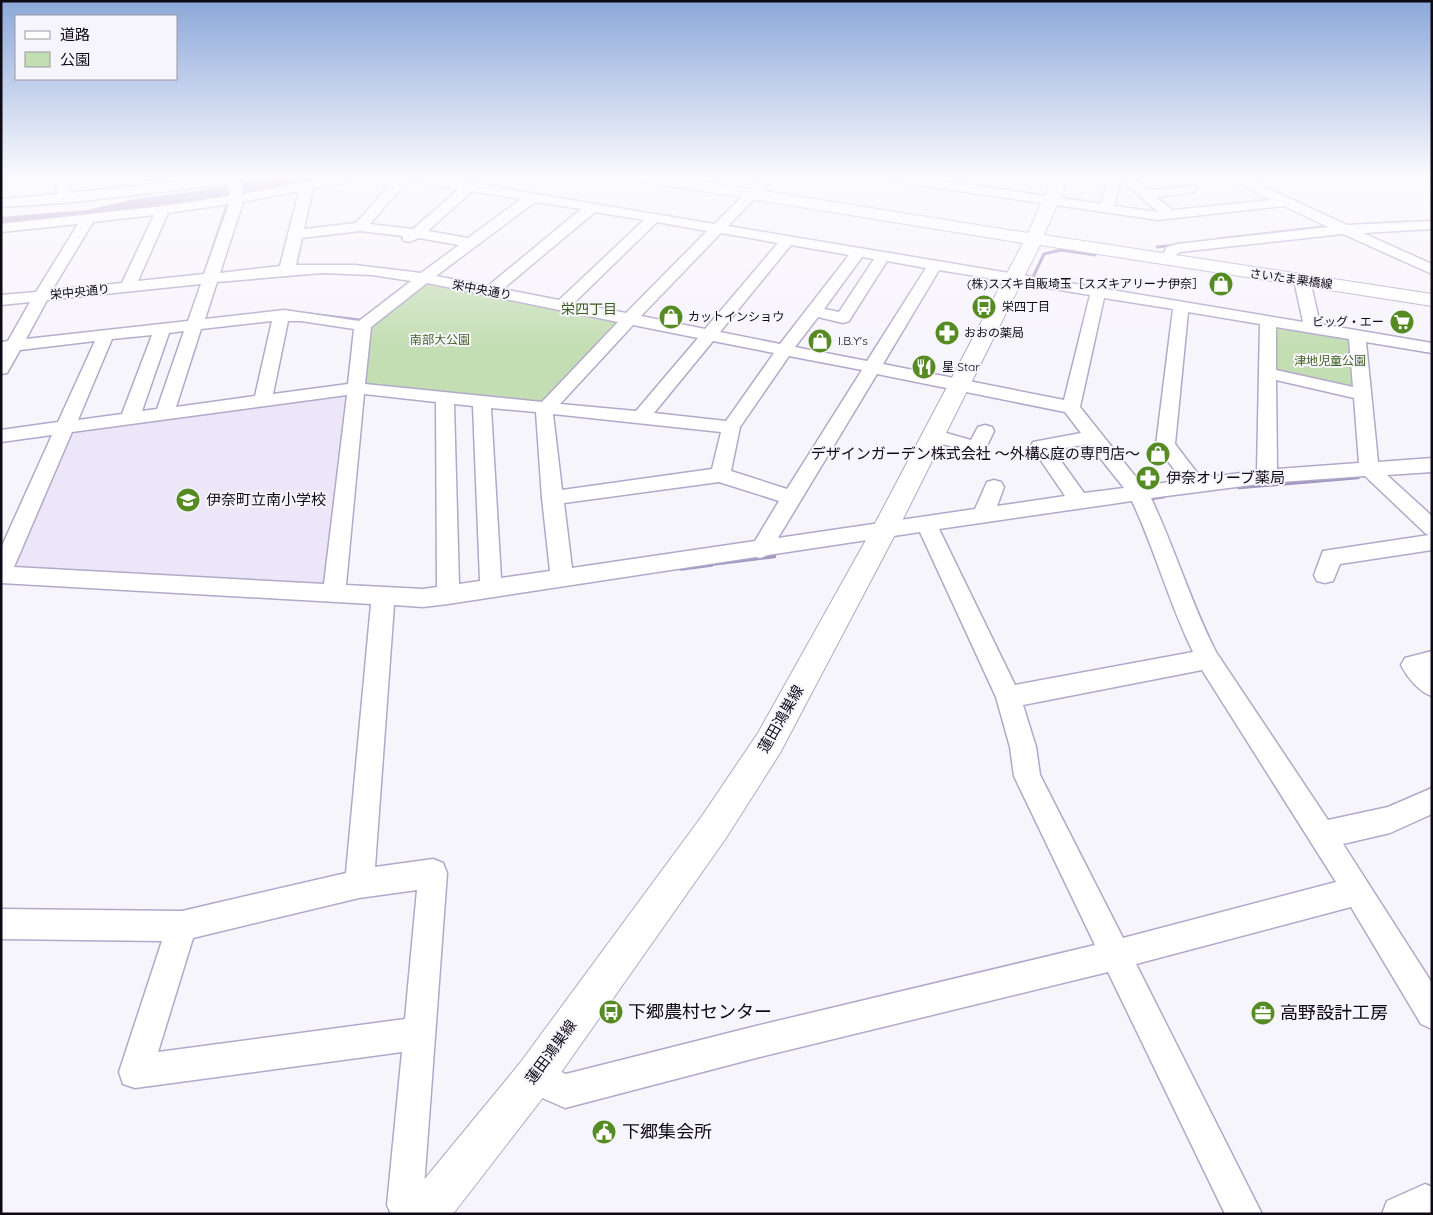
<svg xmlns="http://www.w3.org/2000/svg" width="1433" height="1215" font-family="Quicksand,'Noto Sans JP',sans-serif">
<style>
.built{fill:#ece7f8}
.green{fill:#c4deb3}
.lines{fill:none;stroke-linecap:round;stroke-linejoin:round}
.stream-far2{stroke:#a395c2;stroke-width:3}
.stream-far1{stroke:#a395c2;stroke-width:4.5}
.stream{stroke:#a395c2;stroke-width:5.5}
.river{fill:#a395c2;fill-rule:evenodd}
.minor-casing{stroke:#b2a8c9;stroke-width:3}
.major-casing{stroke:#b2a8c9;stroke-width:2}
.minor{fill:#fff;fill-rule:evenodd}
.major{fill:#fff;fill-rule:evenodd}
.labels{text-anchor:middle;stroke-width:4;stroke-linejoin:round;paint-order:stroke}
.far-street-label{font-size:12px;fill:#0d0a15;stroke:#f7f5fc}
.far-poi-label{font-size:12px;fill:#0d0a15;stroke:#f7f5fc;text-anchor:start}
.far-park-label{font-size:12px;fill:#416325;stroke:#f7f5fc}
.far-neighbourhood-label{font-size:14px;fill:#3a5c1b;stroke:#f7f5fc}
.poi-label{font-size:15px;fill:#0d0a15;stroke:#f7f5fc;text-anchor:start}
.street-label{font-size:15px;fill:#0d0a15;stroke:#f7f5fc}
.near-poi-label{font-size:18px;fill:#0d0a15;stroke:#f7f5fc;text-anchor:start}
</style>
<rect width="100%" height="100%" fill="#f7f5fc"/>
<path class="built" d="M345 393 348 396 327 584 10 568 70 433 77 429Z"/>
<path class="green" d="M422 283 616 322 618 325 542 402 361 383 370 322Z
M1275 325 1351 340 1359 392 1277 374Z"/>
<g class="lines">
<path class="stream-far2" d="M1342 226 1406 222
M1218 239 1324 227
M1157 247 1178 245
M206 269 229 199
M1038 280 1033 277 1044 254 1061 250 1095 255
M302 313 359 320"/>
<path class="stream-far1" d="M1239 487 1358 477
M1145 499 1164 496
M701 565 774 556"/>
<path class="stream" d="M681 568 711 564"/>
<path class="river" d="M272 177H307L305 180 299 182 207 200 135 209 87 220 1 227V217L87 210 135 199 207 190Z"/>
<defs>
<path id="minor" d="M51 177H64L71 193 216 177H240L243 194 331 177H359L353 181 313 188 304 229 356 223 397 177H436L714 224 762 177H775L728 226 1303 322 1294 280 1297 277H1307L1310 280 1320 324 1432 343V353L1366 342 1378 462 1432 458V472L1387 475 1432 516V550L1340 564 1333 581 1325 583 1317 581 1314 575 1323 551 1429 535 1425 533 1365 476 1267 483 1151 498C1175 549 1191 603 1216 652L1328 820 1388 807 1432 788V814L1390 833 1343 844 1432 983V1029L1421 1024 1351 907 1136 964 1262 1214H1225L1108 972 756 1058 565 1108 522 1089 517 1077 522 1065 534 1060 566 1074 756 1026 1095 945 1014 776 1010 747 996 697 920 532 768 555 760 558 756 557 448 604 423 607 394 605 375 867 433 859 443 863 447 873 423 1201 429 1214H391L387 1205 402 1052 135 1088 123 1084 119 1072 162 941 1 939V909L182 911 346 873 371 604 1 583V548L52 435 1 442V430L58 422 95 341 20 350 7 373 1 374V342L8 341 30 302 1 305V295L36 292 78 224 1 232V224L163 206 230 196 228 184 64 203 1 207V199L58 194 56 185ZM408 180 459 189 413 229 370 224ZM299 191 280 266 220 273 243 202ZM472 191 521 199 468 238 428 231ZM535 202 581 209 488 286 436 276ZM229 204 204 274 138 281 168 213ZM595 212 644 220 559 300 503 289ZM154 215 122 283 52 290 93 222ZM657 222 707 231 626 313 574 303ZM360 231 403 236 402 238 404 241 409 242 419 238 459 245 421 273 355 265H296L302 238ZM721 233 778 243 705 329 641 316ZM791 245 849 255 780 344 720 332ZM862 257 874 259 839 312 824 309ZM887 261 926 268 867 361 795 347 818 317 843 323 849 321ZM939 270 1090 295 1064 400 883 364ZM322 273 372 275 411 281 359 321 284 310 205 319 217 282ZM427 283 618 322 542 402 365 384 371 327ZM201 284 188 321 26 339 47 300ZM1104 298 1173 309 1156 445 1182 480 1143 486 1080 407ZM1188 312 1260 324 1257 471 1201 478 1175 444ZM272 321 255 396 176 407 201 329ZM288 321H301L354 329 348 384 273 394ZM633 325 698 338 636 411 560 404ZM1276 327 1349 339 1353 387 1276 370ZM184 331 157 409 142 411 169 333ZM152 335 122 414 78 420 112 339ZM713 341 774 353 726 421 654 413ZM789 356 862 370 787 489 731 471 740 427ZM877 374 1065 412 1081 433 1033 442 1031 446 1065 496 997 506 1004 487 1001 482 994 480 987 482 975 509 778 538ZM1276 380 1354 398 1359 463 1277 469ZM364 394 436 402 437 587 423 589 346 585ZM347 395 324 584 14 567 72 432ZM454 404 473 406 480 581 459 584ZM491 408 536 412 542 498 550 571 501 578ZM553 414 721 432 712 469 562 490ZM1089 444 1124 488 1084 493 1053 450ZM719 482 779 501 755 541 572 568 564 503ZM1132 501C1155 550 1169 603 1193 652L1015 685 939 529ZM1202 670 1336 882 1123 938 1040 775 1036 747 1023 705ZM417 890 405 1019 158 1052 193 938 359 898Z
M884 177H919L1101 204 1109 177H1133L1148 190 1194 186 1196 189 1194 192 1156 197 1173 210 1270 200 1226 177H1243L1347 225 1432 221V229L1363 233 1432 264V274L1343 234 1180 252C1174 256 1173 259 1165 257L1163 254 1167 247 1177 244 1328 227 1284 206 1158 220 890 181ZM1121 180 1158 212 1114 206Z
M985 425 992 427 994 431 984 452 977 454 925 439 923 435 925 431 932 429 971 440 978 427Z
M1432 651V696C1419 692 1407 677 1401 665L1405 658Z
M1425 1184 1432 1187V1214H1382L1387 1201Z"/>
<path id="major" d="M638 177H678L1028 233 1053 177H1069L1044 235 1432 294V306L1040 245 897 531 780 753 726 838 548 1091 453 1214H403L409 1198 520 1063 702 816 758 733 871 531 1023 243 646 182 640 180Z"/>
</defs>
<use href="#minor" class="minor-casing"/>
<use href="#major" class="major-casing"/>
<use href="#minor" class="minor"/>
<use href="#major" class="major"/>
</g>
<linearGradient id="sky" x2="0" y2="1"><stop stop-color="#8ca8d9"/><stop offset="0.51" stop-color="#fbfafe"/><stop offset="1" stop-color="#fbfafe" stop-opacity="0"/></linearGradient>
<rect width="1433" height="347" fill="url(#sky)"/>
<defs>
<symbol id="shop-disc" viewBox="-11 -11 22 22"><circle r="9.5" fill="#568b23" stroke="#f7f5fc"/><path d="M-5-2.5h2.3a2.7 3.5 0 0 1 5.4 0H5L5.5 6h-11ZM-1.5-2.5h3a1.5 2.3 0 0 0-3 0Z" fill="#fff"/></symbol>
<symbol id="bus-disc" viewBox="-11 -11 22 22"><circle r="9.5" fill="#568b23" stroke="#f7f5fc"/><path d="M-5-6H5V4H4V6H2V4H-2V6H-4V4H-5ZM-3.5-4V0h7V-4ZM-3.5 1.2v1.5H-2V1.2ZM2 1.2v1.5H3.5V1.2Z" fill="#fff"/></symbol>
<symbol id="supermarket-disc" viewBox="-11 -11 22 22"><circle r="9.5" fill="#568b23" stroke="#f7f5fc"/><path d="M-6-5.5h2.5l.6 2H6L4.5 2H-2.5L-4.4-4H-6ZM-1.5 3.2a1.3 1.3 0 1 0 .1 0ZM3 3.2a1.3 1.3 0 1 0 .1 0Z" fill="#fff"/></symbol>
<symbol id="pharmacy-disc" viewBox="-11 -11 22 22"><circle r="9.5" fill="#568b23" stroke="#f7f5fc"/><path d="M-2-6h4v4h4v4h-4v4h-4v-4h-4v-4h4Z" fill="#fff"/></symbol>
<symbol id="restaurant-disc" viewBox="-11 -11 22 22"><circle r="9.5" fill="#568b23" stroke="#f7f5fc"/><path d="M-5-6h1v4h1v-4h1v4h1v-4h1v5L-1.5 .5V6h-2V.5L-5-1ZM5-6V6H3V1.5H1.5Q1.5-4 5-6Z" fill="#fff"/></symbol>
<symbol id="school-disc" viewBox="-11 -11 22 22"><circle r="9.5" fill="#568b23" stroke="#f7f5fc"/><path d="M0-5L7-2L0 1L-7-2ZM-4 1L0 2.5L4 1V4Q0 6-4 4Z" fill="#fff"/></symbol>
<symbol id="office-disc" viewBox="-11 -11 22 22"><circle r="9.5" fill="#568b23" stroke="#f7f5fc"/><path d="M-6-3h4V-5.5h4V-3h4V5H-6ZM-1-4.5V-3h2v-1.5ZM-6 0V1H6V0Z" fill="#fff"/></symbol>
<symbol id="civic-disc" viewBox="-11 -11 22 22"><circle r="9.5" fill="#568b23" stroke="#f7f5fc"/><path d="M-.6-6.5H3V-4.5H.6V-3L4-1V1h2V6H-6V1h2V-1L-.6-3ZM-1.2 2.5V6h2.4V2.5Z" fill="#fff"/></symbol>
</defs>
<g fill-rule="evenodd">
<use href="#shop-disc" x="1207" y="270" width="28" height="28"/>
<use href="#bus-disc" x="970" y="293" width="28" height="28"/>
<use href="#shop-disc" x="657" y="303" width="28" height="28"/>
<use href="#supermarket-disc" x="1388" y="308" width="28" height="28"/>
<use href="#pharmacy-disc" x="933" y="319" width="28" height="28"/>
<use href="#shop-disc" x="806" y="327" width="28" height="28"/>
<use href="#restaurant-disc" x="910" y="353" width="28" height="28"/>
<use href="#shop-disc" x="1144" y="440" width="28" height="28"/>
<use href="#pharmacy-disc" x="1134" y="464" width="28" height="28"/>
<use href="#school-disc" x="174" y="486" width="28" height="28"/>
<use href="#bus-disc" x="597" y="998" width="28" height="28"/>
<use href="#office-disc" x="1249" y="999" width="28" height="28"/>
<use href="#civic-disc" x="590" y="1118" width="28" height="28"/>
</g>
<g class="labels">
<g class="far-street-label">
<text transform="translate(1291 279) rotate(8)" y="4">さいたま栗橋線</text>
<text transform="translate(482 290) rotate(11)" y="4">栄中央通り</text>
<text transform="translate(80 292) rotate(-6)" y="4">栄中央通り</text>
</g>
<g class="far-poi-label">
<text x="1204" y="288" text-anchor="end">(株)スズキ自販埼玉［スズキアリーナ伊奈］</text>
<text x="1002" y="311">栄四丁目</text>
<text x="688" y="321">カットインショウ</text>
<text x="1384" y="326" text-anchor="end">ビッグ・エー</text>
<text x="964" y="337">おおの薬局</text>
<text x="838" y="345">I.B.Y's</text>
<text x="942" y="371">星 Star</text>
</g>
<g class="far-park-label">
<text x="440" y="344">南部大公園</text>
<text x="1330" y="365">津地児童公園</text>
</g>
<g class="far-neighbourhood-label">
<text x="589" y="314">栄四丁目</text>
</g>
<g class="poi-label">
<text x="1140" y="459" text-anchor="end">デザインガーデン株式会社 ～外構&amp;庭の専門店～</text>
<text x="1166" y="483">伊奈オリーブ薬局</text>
<text x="206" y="505">伊奈町立南小学校</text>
</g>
<g class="street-label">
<text transform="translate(781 719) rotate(-60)" y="5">蓮田鴻巣線</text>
<text transform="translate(551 1052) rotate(-54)" y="5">蓮田鴻巣線</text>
</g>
<g class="near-poi-label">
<text x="628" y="1018">下郷農村センター</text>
<text x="1280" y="1019">高野設計工房</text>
<text x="622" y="1138">下郷集会所</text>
</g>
</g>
<rect width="1433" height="1215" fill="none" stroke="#0d0a15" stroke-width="5"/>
<rect x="15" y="15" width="162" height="65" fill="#f7f5fc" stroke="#9997a0"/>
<rect x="25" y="31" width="25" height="8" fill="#ffffff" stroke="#9997a0"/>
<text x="60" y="40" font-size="15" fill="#0d0a15">道路</text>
<rect x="25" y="52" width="25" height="15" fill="#c4deb3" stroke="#9997a0"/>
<text x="60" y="65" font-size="15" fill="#0d0a15">公園</text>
</svg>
